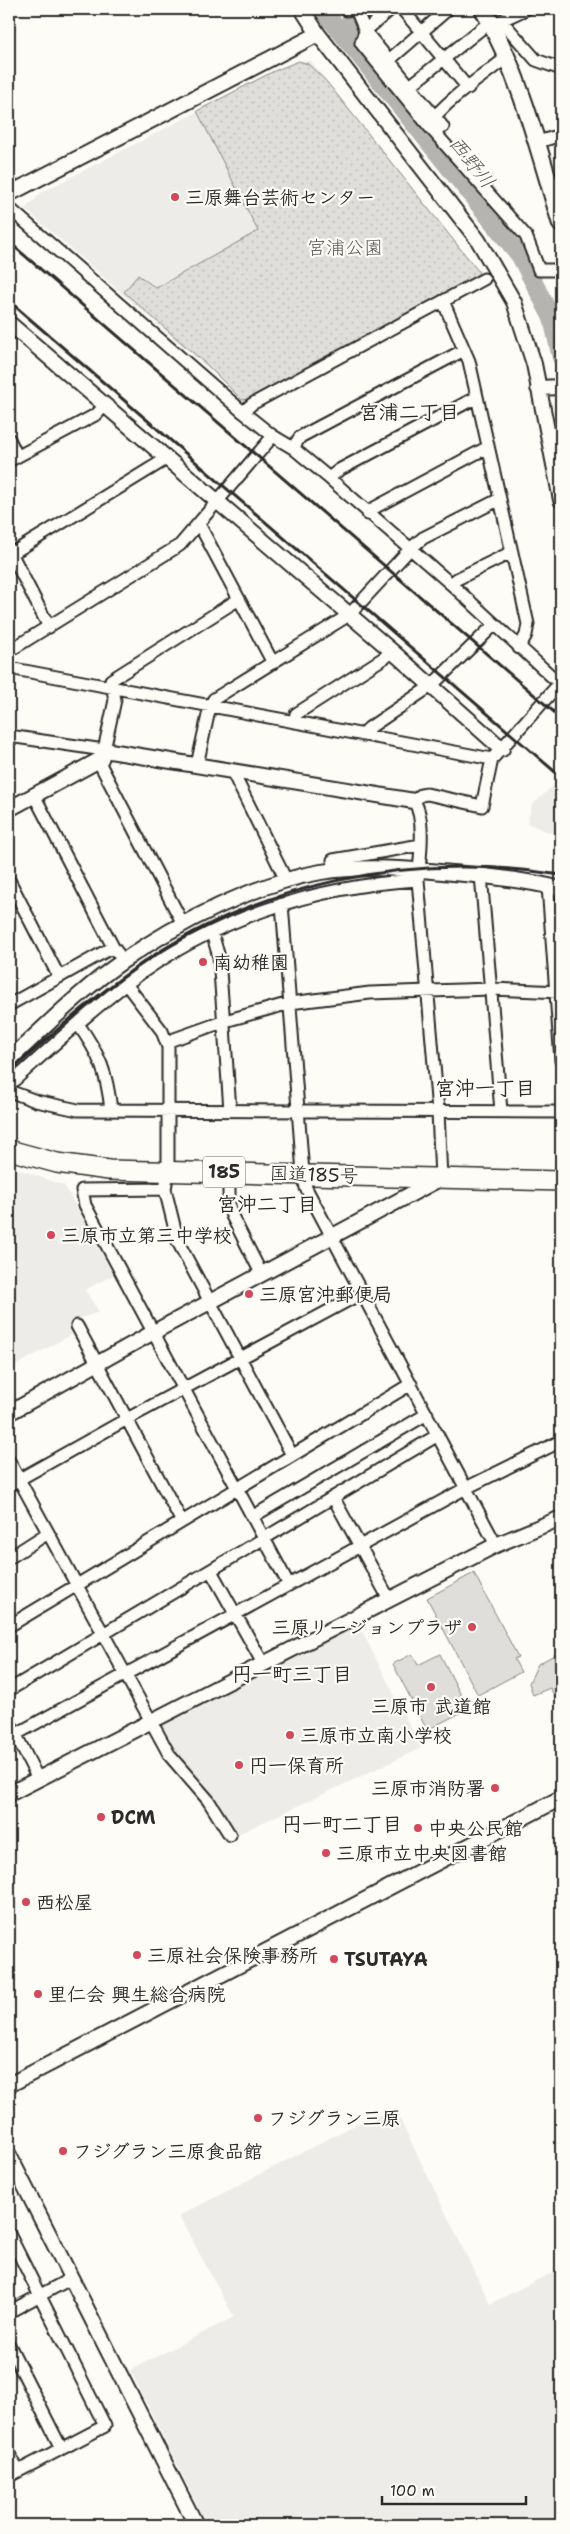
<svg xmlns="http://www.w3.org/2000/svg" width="570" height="2534" font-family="'Shantell Sans','Klee One',sans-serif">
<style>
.built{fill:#edece8}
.green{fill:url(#green-dots);stroke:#858482}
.pitch{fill:#dfdeda;stroke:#858482}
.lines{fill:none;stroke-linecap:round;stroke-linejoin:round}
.river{stroke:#b5b4b1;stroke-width:18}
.minor-casing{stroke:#2b2b2b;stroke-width:15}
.tertiary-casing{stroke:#2b2b2b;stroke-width:18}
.secondary-casing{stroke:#2b2b2b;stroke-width:20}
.trunk-casing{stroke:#2b2b2b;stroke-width:22}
.minor{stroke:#fdfcf7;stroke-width:11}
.tertiary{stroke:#fdfcf7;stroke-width:14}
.secondary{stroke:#fdfcf7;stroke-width:16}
.trunk{stroke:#fdfcf7;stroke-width:19}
.rail{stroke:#2b2b2b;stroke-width:3}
.poi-dot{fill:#d1495b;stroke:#fdfcf7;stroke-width:2}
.labels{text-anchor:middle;stroke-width:4.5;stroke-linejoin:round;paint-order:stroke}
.shield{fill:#fdfcf7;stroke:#6a6a68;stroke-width:1}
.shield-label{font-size:18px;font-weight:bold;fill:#2b2b2b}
.poi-label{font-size:19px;font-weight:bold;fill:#2b2b2b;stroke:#fdfcf7;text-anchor:start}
.park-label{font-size:19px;fill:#585857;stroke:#fdfcf7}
.street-label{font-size:19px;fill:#2b2b2b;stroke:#fdfcf7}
.water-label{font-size:20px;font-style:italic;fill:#5b5b5a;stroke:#fdfcf7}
.neighbourhood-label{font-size:20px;font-weight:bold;fill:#2b2b2b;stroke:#fdfcf7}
</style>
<defs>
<pattern id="green-dots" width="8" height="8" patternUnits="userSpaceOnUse" patternTransform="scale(1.25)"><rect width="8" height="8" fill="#dfdeda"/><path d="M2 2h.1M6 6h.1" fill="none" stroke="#c0bfbb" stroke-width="1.8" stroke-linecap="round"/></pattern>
</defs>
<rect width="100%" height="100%" fill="#fdfcf7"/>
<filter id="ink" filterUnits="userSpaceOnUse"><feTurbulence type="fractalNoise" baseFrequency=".02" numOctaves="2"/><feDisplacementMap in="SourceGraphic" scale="10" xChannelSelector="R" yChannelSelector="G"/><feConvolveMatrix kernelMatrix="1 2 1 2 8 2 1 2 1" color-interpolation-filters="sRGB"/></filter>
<g filter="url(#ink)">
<path class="built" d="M296 61H311L476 271 475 281 256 398 243 399 25 209 42 192Z
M553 786 561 791V837L527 823 532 805Z
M9 1166 65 1186 113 1275 85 1290 99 1312 81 1318 87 1326 9 1369Z
M359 1625 421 1748 238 1834 212 1794 174 1754 159 1723Z
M395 2109 490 2304 561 2268V2525H207L130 2370 234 2317 179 2216 355 2125Z"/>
<path class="green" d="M299 61 308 64 326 81 479 272 474 279 248 399 242 400 207 365 124 292 138 275 156 288 258 231 197 111 274 71Z"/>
<path class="pitch" d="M474 1573 518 1657 514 1659 521 1672 478 1695 427 1598Z
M412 1654 418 1665 440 1654 468 1709 427 1730 393 1664Z
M556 1654 561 1657V1708L550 1688 533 1695 529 1683 538 1664Z"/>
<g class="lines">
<path class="river" d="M322 9 520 256 552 318 561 358
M350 9 353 48"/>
<defs>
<path id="minor" d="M347 9V10
M356 9 365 31 443 127
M391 9 365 31 361 43 428 125
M402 9 468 88
M493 24 526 9
M507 57C481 78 448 98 428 125L526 236 539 270H561
M388 61 448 9
M410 86 486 25 507 27 536 60 561 69
M538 142 561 135
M9 208 243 412 273 436 293 448 329 478 451 584 561 685
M443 301 469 361 528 624 526 635 519 648
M243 412 252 404 484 279
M9 439 17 456
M293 448 300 437 464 350
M9 461 97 414 104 406
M329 478 339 470 477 397
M368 514 374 508 488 447
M199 524 273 663
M9 549 49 627
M11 554 166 459
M451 584 457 579 512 552
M9 651 180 545 273 436
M9 668 492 759 559 684
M294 722 296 714 393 652
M362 735 369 728 431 686 494 625
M9 736 104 750 115 700 111 680 239 599
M101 759 100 764 183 924
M197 765 210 706 214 699 349 615 410 549 423 538 500 499
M232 771 286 880
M34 795 113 947 123 960
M336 871 333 860 421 845
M481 875 501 1111
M9 880 59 977
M548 886 561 1061
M282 904 303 1173 306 1188 496 1545
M212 933 219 957 230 1110
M126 984 162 1031 168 1047V1171L165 1189 178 1242 292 1455
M9 1005 113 947
M78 1024C100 1055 107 1073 111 1110
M166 1042 225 1021 290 1003 370 993 491 989 561 992
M9 1085C47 1051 85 1015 126 984 211 920 313 886 418 880
M9 1091 36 1101 78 1110 561 1112
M229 1172V1206L232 1216 262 1275
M441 1178 438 1111 418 880C420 859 426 819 414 801L421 795 427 794 482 806 492 759
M165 1189 82 1190 85 1205 289 1585
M77 1326 182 1522
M9 1461 170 1756 208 1800 230 1835
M9 1485 127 1419 362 1293
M333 1497 389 1599
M252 1517 427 1414
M9 1558 48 1533
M211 1571 264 1665
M9 1626 411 1384
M9 1690 438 1435
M9 1721 38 1779
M9 1738 466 1488 561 1441
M9 2234 105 2426 9 2476
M9 2312 72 2278
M9 2345 61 2448
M9 2454 18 2471"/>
<path id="tertiary" d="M302 9 318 34 478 240 514 302 534 364 561 500
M9 194 318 34
M9 323 393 652 502 749
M538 388 561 387
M9 809 101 759 104 750 414 801
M9 1060C46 1026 82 989 123 961 177 923 256 883 321 872 364 865 410 869 453 873 489 876 526 880 561 889
M9 1413 152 1333 441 1178
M9 1794 496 1545 561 1518
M9 2085 561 1798
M9 2155 196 2525"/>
<path id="secondary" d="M483 9C521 76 539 151 561 224"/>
<path id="trunk" d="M9 1150 57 1163 109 1170 561 1181"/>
</defs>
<use href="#minor" class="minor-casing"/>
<use href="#tertiary" class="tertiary-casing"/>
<use href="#secondary" class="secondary-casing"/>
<use href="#trunk" class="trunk-casing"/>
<use href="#minor" class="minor"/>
<use href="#tertiary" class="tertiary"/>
<use href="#secondary" class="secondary"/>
<use href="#trunk" class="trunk"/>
<path class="rail" d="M9 242 561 718
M9 301 561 777
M9 1073C48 1037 88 1002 131 971 254 882 413 851 561 875"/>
</g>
</g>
<g class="poi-dot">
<circle cx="175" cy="197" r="5"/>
<circle cx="203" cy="962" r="5"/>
<circle cx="51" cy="1235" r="5"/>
<circle cx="249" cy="1294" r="5"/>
<circle cx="472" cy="1627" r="5"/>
<circle cx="431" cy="1687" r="5"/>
<circle cx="290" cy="1735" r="5"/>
<circle cx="239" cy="1765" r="5"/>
<circle cx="495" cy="1788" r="5"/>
<circle cx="101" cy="1817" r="5"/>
<circle cx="418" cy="1828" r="5"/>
<circle cx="326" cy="1853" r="5"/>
<circle cx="26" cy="1902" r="5"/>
<circle cx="137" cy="1955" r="5"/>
<circle cx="334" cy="1959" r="5"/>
<circle cx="38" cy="1994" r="5"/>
<circle cx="258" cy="2118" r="5"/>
<circle cx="63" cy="2151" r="5"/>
</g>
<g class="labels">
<rect class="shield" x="203" y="1156.5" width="42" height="31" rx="4"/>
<g class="shield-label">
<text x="224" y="1178">185</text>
</g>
<g class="poi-label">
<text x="185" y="204">三原舞台芸術センター</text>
<text x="213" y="969">南幼稚園</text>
<text x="61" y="1242">三原市立第三中学校</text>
<text x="259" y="1301">三原宮沖郵便局</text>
<text x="462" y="1634" text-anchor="end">三原リージョンプラザ</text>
<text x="431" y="1713" text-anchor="middle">三原市 武道館</text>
<text x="300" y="1742">三原市立南小学校</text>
<text x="249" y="1772">円一保育所</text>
<text x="485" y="1795" text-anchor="end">三原市消防署</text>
<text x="111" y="1824">DCM</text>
<text x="428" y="1835">中央公民館</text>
<text x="336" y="1860">三原市立中央図書館</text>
<text x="36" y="1909">西松屋</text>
<text x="147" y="1962">三原社会保険事務所</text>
<text x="344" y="1966">TSUTAYA</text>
<text x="48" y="2001">里仁会 興生総合病院</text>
<text x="268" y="2125">フジグラン三原</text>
<text x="73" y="2158">フジグラン三原食品館</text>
</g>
<g class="park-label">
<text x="345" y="254">宮浦公園</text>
</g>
<g class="street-label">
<text transform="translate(314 1174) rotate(2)" y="7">国道185号</text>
</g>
<g class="water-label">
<text transform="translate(472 162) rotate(51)" y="7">西野川</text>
</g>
<g class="neighbourhood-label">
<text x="409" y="419">宮浦二丁目</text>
<text x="485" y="1095">宮沖一丁目</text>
<text x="267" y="1211">宮沖二丁目</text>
<text x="292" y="1681">円一町三丁目</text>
<text x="342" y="1831">円一町二丁目</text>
</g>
</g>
<rect width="570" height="2534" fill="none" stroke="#fdfcf7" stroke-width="30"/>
<rect x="15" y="15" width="540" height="2504" fill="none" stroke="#2b2b2b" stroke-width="2" filter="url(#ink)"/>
<path d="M382 2496v8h144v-8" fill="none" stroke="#2b2b2b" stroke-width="2.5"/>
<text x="390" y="2496" font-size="15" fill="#2b2b2b" stroke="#fdfcf7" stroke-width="4" paint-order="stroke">100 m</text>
</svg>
